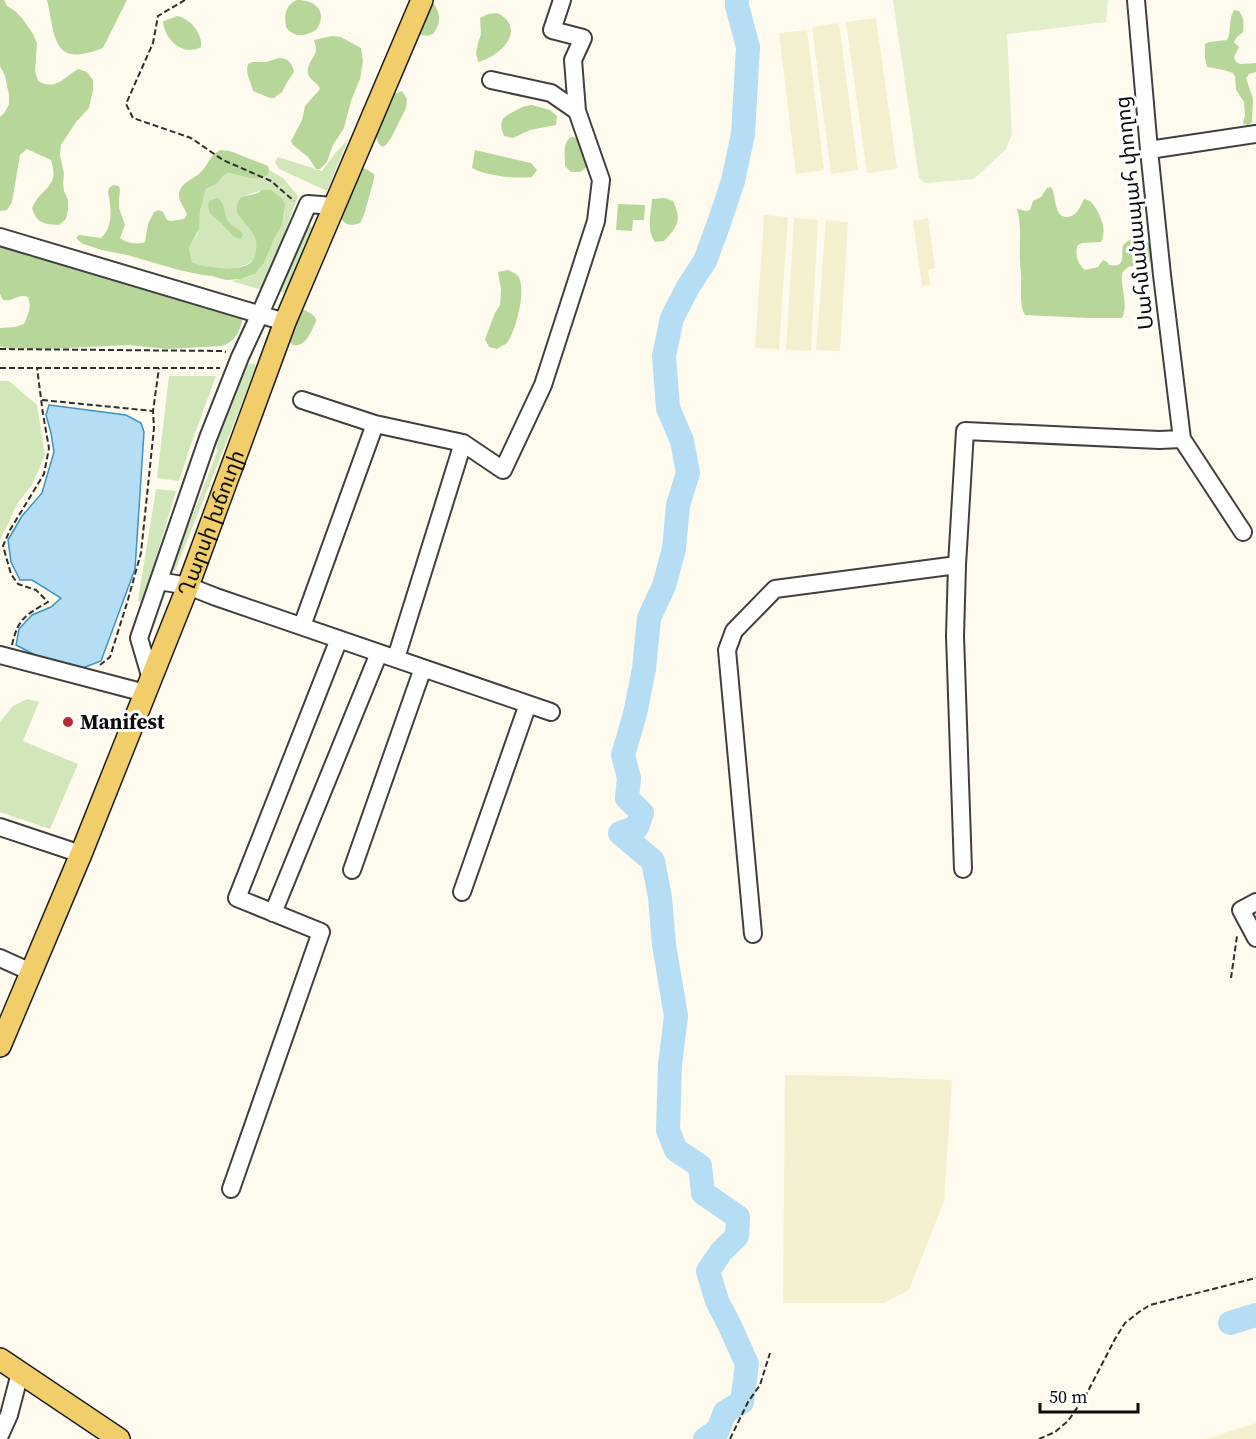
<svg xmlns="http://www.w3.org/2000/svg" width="1256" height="1439" font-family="'Source Serif 4','Noto Sans Armenian',serif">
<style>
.farmland{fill:#f3efcf}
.green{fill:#d2e7b9}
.forest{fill:#b6d799}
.pitch{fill:#e3eeca}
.water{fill:#b5ddf3;stroke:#3f93c6;stroke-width:1.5}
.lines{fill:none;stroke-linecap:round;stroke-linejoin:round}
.river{stroke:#b5ddf3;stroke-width:24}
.minor-casing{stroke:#404040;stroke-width:20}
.major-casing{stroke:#1e1e1e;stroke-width:24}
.path{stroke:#2f2f2f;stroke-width:2;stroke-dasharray:6 3;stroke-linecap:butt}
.minor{stroke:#fff;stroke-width:16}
.major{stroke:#f2ce6a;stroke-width:21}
.poi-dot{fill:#b62c35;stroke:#fff;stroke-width:2}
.labels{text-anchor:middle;stroke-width:6;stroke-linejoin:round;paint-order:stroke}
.street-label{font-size:21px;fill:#0d0d0d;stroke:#fff}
.poi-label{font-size:21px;font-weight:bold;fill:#0d0d0d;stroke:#fff;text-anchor:start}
</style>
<rect width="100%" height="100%" fill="#fefbee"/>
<path class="farmland" d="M876 18 897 169 867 173 846 22Z
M839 23 858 170 831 174 812 27Z
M807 30 824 170 796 174 779 33Z
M764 215 788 217 779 349 755 348Z
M794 218 818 220 811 351 786 350Z
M928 218 935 268 928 270 930 285 922 286 913 221Z
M826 220 848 222 840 351 816 350Z
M785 1075 850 1076 952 1080 944 1201 909 1290 884 1303H783Z
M1256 1423V1439H1206Z"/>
<path class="green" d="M348 140 327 191 279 169 275 162 278 157 322 171 336 152Z
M269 170 283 178 298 196 267 281 259 289 231 281C239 279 251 278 257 272 265 263 267 253 272 243 279 228 294 207 276 194 272 191 272 190 268 190 262 189 248 195 241 197 238 203 235 207 238 214 242 224 255 229 257 240 264 276 211 271 192 262L189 248 198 233 200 211 206 189 218 183 223 176 227 173C242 176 254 180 268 175Z
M309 226H311L313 229 288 290 282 293 280 291 281 288 307 227Z
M254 363 256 368 175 571 172 569 217 452 216 443 247 365Z
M169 376H216L190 447 179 481 157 478Z
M0 381H9L37 405 45 455 32 485 17 504 0 541Z
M156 489 176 491 142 605 138 600Z
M27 699 39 702 23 741 78 764 50 829 0 812V722L13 706Z"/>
<path class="forest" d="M0 0H4L7 6 15 11 22 18 33 34 37 43 35 71 38 81C56 91 63 78 78 69L87 72 93 80V90L89 108 76 122 61 145 60 155 64 174 63 183 64 191 68 200V210L66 219 59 225C44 224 37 224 32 208 42 186 60 188 51 160L27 149 20 155 12 202 7 210 0 211V117L5 112 9 104V95L5 76 0 66Z
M47 0H127L103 48C52 68 56 39 47 0Z
M297 0C315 0 328 11 317 29 307 36 294 39 286 27 284 16 285 5 297 0Z
M428 3 434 4C441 15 441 23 433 34 424 38 420 35 415 27Z
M1234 10 1239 11C1244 17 1244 24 1243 32L1236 38 1234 42 1239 47 1234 57 1236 62 1240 64 1256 63V72L1249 74 1246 78 1253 99 1252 122 1248 125 1243 124 1245 115 1244 102 1236 90 1235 76 1233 73 1224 70 1207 67 1205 58V44L1209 42 1227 40C1232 31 1228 19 1234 10Z
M497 13C528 28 501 57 478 62L476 53 478 43 481 34 480 18 488 14Z
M177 16C190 18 203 34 201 47 183 57 165 40 163 22 168 18 172 19 177 16Z
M332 36 341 37 361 48 363 61 360 79 351 101 344 128 333 145 327 162 320 169H316L308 157 293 145 291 141 302 120 305 106 320 89C317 82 309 80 308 73 306 64 315 58 316 50 316 47 315 43 314 40Z
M279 58C288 58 292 63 294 72L286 84 282 92 274 98H270L253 91C251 82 245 73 248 64L252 62H266Z
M402 91 407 99 406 108 391 138 386 145 382 147C378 143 376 140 376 134 376 127 386 104 390 98 394 94 398 92 402 91Z
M532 105 550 110 557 116 556 125 530 130 513 138 504 136C499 123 500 118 513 112 521 108 522 106 532 105Z
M571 137 579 138 591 158 587 167 580 172H571L565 166C565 156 562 143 571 137Z
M221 150 230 151 268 166 269 170 268 175C255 182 241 175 227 173L223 176 218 183 206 189 200 211 199 229 189 248 192 262C204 268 235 271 247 265 253 262 256 255 256 250 261 224 224 220 241 197L258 193 262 190H271L282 198 284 202 285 206 282 225 273 241 264 263 255 274 241 279 226 280 212 276 203 275 179 270 127 255 102 250 83 244 76 238 79 235 101 238C114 226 111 208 108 191L110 187 114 185 119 186 120 190 119 199V208L125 225 120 238C126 243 138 245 145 242L148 224 154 212 159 210 163 212 167 220 171 221 184 219 187 215C185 207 178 202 179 193 182 182 191 180 199 174 208 167 209 154 221 150Z
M475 150 531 163 537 170 532 177C516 179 486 176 472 168Z
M359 167 366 169 374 174V179L364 215 360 223C353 226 345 226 341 218 342 214 344 209 346 204 351 190 361 185 359 167Z
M1051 187C1057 196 1053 217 1067 217 1077 216 1080 207 1084 199L1090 201C1099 210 1108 229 1101 242L1082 243 1078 245C1074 254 1078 264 1085 270L1098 267 1103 260 1107 262 1109 265C1128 268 1120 253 1123 246 1129 236 1143 239 1150 244L1152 257 1150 262 1128 267 1122 273C1120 287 1129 304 1122 318H1088L1025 315C1020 308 1021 290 1021 282 1022 275 1020 269 1020 262 1019 244 1022 226 1017 209L1026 211 1030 210 1033 201 1041 197 1047 188Z
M218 198C226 204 223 213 228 221 232 227 239 228 243 234L241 239 233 236 220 222 210 214 208 206 209 201Z
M665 198 673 201C682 219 678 227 664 241L655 242C646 229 651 215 652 199Z
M618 204 645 205 644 220H633L632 231 616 230Z
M0 245 13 249 31 257 74 264 113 280 127 283 243 316C241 330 235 343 221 346L167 349 129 345 46 349 5 348 0 346V328L15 327 24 324C28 315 32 307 28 297 19 293 13 302 3 300L0 294Z
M508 270C509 270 516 274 517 275 528 286 516 333 506 344 505 344 498 348 497 349L489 347 485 339 495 313 500 305 501 289 498 272Z
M304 310C308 312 314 314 316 319 317 323 314 325 313 328 308 338 304 347 292 345L288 337 292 315Z"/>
<path class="pitch" d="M893 0H1108L1106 22 1007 34 1012 134 1006 149 974 179 925 183 919 178Z"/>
<path class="water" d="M49 405 126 415 141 423 144 432 135 569 101 661 75 671 54 665 16 645 19 629 32 615 51 607 61 598 32 580H20L11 562 8 540 22 516 42 493 54 452 51 433 46 415Z"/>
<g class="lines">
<path class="river" d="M1230 1323 1256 1315
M705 1439 718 1430 725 1412 742 1402 747 1364 729 1324 717 1301 708 1271 721 1252 737 1236 738 1217 703 1193 700 1166 676 1150 668 1130 670 1065 676 1016 664 945 660 897 653 861 620 833 637 827 642 813 627 798 629 778 623 755 635 714 644 669 649 618 664 586 674 549 678 505 688 473 682 441 668 408 664 356 672 318 688 287 705 261 719 223 733 181 743 134 748 47 737 6V0"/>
<defs>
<path id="minor" d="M562 0 552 30 583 38 573 60 577 111
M1136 0 1149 150 1162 275 1182 439 1243 532
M1149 150 1256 134
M0 237 285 322
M302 400 375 424 463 443 503 470 543 385 596 221 601 180 577 111 551 93 491 80
M159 581 188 586 216 597 551 712
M302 626 375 424
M0 655 145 693
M396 658 463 443
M151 679 139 638 208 438 240 357 260 314 308 204 334 206
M0 827 81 854
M963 869 955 636 957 565 965 431 1159 440 1182 439
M352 870 423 668
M462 892 528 704
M1256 902 1241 910 1256 938
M273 913 379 653
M753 934 727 650 734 631 775 589 957 565
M0 958 31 972
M231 1189 321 932 237 898 339 639
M0 1435 9 1415 20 1373"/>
<g id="major">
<path id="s1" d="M0 1046 81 854 188 586 285 322 422 0"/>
<path d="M0 1359 119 1439"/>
</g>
</defs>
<use href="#minor" class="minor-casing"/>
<use href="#major" class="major-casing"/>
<path class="path" d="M185 0 158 16 153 43 126 104 133 118 191 138 223 160 271 181 294 201
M0 349 222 351 226 352
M0 368H220
M42 400 153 411
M12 645C18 618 26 615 48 602L36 590 18 584 11 574 3 546 10 530 44 474 49 448 43 414 37 368
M100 665 110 657 127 603 141 553 154 428 153 411 159 368
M1231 978 1237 936
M730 1439 748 1402 760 1385 770 1353
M1039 1439 1055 1432 1068 1421 1086 1395 1115 1339 1125 1323 1139 1312 1150 1305 1256 1278"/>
<use href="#minor" class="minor"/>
<use href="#major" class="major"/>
</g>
<circle class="poi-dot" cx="68" cy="722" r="6"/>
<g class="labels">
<g class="street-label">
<text transform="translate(1134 213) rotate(-96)" y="7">Սահմանապահ փողոց</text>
<text dy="7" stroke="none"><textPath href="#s1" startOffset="564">Ղարսի խճուղի</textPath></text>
</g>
<g class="poi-label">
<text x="80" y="729">Manifest</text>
</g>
</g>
<path d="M1040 1403v9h98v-9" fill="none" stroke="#0d0d0d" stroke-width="3"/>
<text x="1049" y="1403" font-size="18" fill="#0d0d0d" stroke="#ffffff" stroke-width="4.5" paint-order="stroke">50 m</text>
</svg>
